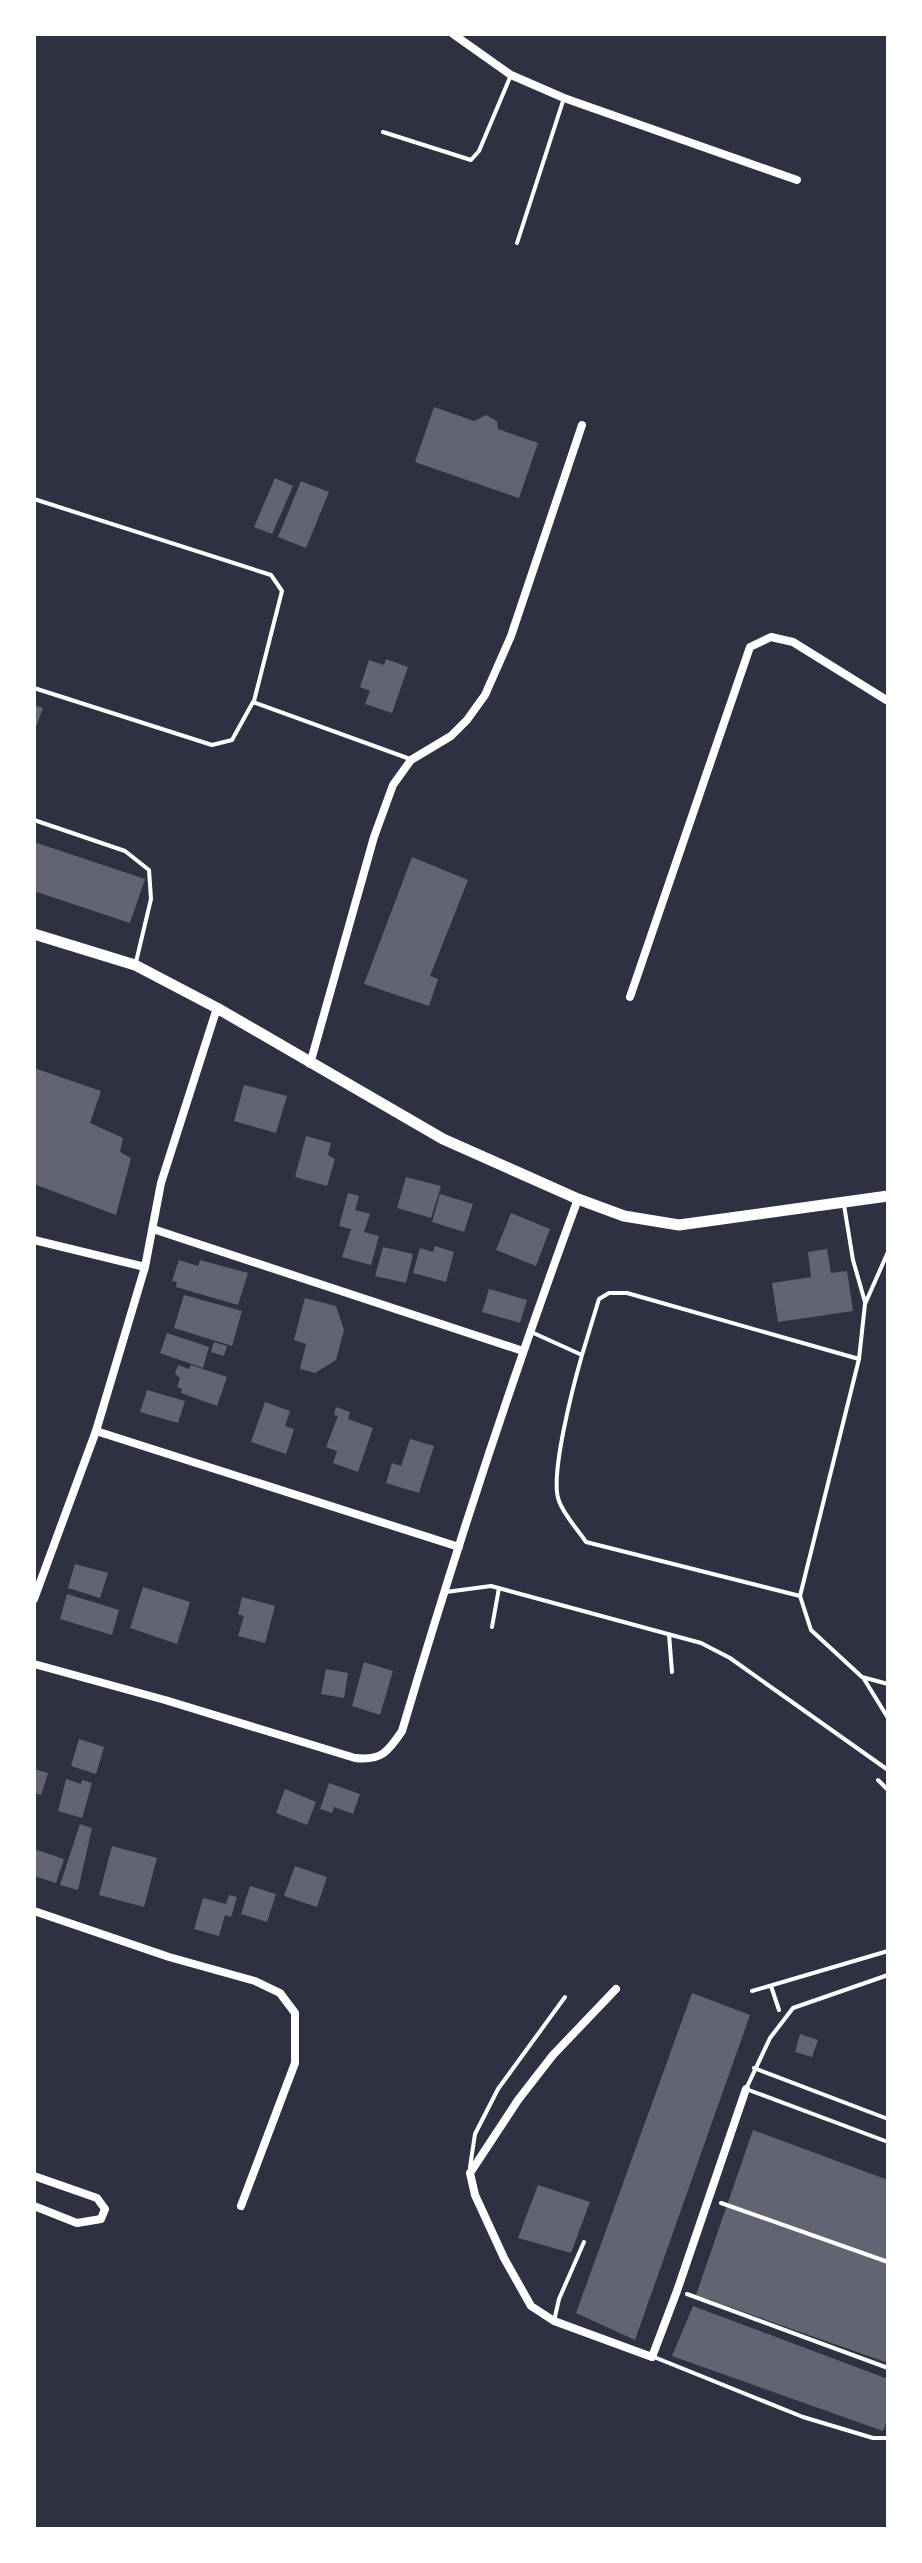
<svg xmlns="http://www.w3.org/2000/svg" width="922" height="2563" font-family="Ubuntu,sans-serif">
<style>
.building{fill:#626471}
.lines{fill:none;stroke-linecap:round;stroke-linejoin:round}
.path{stroke:#fff;stroke-width:4}
.service{stroke:#fff;stroke-width:4}
.minor{stroke:#fff;stroke-width:8}
.tertiary{stroke:#fff;stroke-width:11}
</style>
<rect width="100%" height="100%" fill="#2d3142"/>
<path class="building" d="M434 407 474 421 486 415 497 421 498 429 538 443 519 498 415 462Z
M275 478 293 486 272 534 254 527Z
M301 481 329 492 306 548 278 537Z
M386 659 408 667 392 713 365 704 370 691 360 687 369 660 384 665Z
M34 705 43 708 34 732Z
M34 842 145 879 130 923 34 891Z
M412 857 468 880 430 976 438 979 429 1006 364 984Z
M34 1068 101 1091 90 1123 123 1138 120 1152 131 1158 116 1215 34 1184Z
M244 1085 287 1096 276 1133 234 1121Z
M306 1136 331 1143 328 1155 335 1159 327 1186 295 1177Z
M406 1177 441 1186 431 1218 397 1208Z
M348 1193 359 1196 355 1210 370 1214 364 1232 379 1236 371 1265 342 1257 351 1229 339 1226Z
M440 1194 473 1204 464 1232 432 1222Z
M511 1213 550 1229 536 1266 496 1250Z
M435 1246 454 1252 446 1282 413 1273 420 1248 433 1252Z
M383 1247 413 1254 406 1283 375 1276Z
M827 1249 831 1273 847 1271 853 1311 778 1322 772 1283 811 1277 808 1252Z
M179 1260 198 1266 200 1260 248 1273 238 1305 176 1287 177 1282 172 1281Z
M489 1289 527 1300 520 1323 482 1312Z
M184 1295 242 1311 232 1346 174 1328Z
M305 1298 336 1306 344 1330 336 1360 315 1373 300 1369 306 1344 294 1340Z
M167 1333 209 1347 203 1368 160 1353Z
M214 1342 227 1346 224 1356 211 1352Z
M178 1365 189 1369 191 1365 227 1377 217 1406 181 1393 182 1389 177 1387 180 1378 175 1374Z
M147 1390 185 1401 178 1423 140 1412Z
M265 1402 290 1411 285 1426 294 1429 286 1454 251 1442Z
M336 1407 350 1412 348 1419 373 1428 358 1472 333 1463 337 1451 326 1447 338 1416 334 1415Z
M410 1439 434 1446 419 1493 386 1483 392 1463 401 1466Z
M75 1564 108 1573 100 1598 68 1588Z
M143 1587 190 1602 177 1644 130 1628Z
M67 1594 119 1610 112 1635 60 1619Z
M242 1597 275 1606 265 1643 238 1636 244 1616 238 1614Z
M364 1662 393 1671 380 1715 352 1706Z
M326 1669 348 1673 344 1698 321 1694Z
M79 1739 104 1747 96 1774 71 1766Z
M34 1769 48 1773 41 1795 34 1793Z
M66 1779 81 1784 82 1780 92 1783 82 1818 58 1811Z
M329 1783 360 1794 353 1814 334 1807 332 1813 320 1809Z
M285 1789 316 1802 307 1825 276 1813Z
M80 1824 92 1828 78 1890 60 1885Z
M112 1846 157 1858 144 1907 99 1895Z
M34 1849 64 1859 56 1883 34 1876Z
M295 1866 327 1877 317 1907 284 1896Z
M250 1886 276 1894 267 1922 241 1914Z
M229 1895 237 1897 231 1917 225 1915 219 1936 194 1929 203 1898 226 1904Z
M692 1993 750 2015 635 2340 576 2313Z
M800 2034 818 2040 812 2057 795 2052Z
M753 2130 888 2180V2363L696 2295Z
M538 2185 590 2202 571 2253 518 2238Z
M693 2306 888 2379V2418L883 2431 672 2356Z"/>
<g class="lines">
<path class="path" d="M878 1780 888 1790
M771 1986 779 2010
M752 1991 888 1951
M721 2203 888 2262
M687 2294 888 2368"/>
<path class="service" d="M383 132 471 160 479 151 511 75
M517 243 564 98
M34 499 271 575 282 591 254 701
M34 688 212 745 232 740 253 702 410 759
M34 820 125 851 149 870 151 899 136 962
M844 1205 853 1260 865 1302
M888 1252 865 1304 859 1359 800 1596 811 1630 862 1677 888 1684
M529 1331 582 1355C574 1383 549 1477 559 1501 564 1515 578 1530 586 1542L800 1596
M582 1355 599 1299 609 1293H627L859 1359
M446 1592 491 1586 701 1643 730 1658 888 1770
M492 1627 499 1588
M669 1634 672 1672
M864 1679 888 1718
M888 1975 793 2008 770 2038 746 2089 888 2142
M754 2068 888 2119
M470 2167 475 2134 498 2089 565 1997
M554 2321 559 2299 584 2242
M654 2357 803 2417 873 2438H888"/>
<path class="minor" d="M453 34 511 75 564 98 797 180
M630 997 750 647 771 637 793 642 888 701
M310 1064 374 837 393 785 411 760 451 736 467 720 485 695 511 636 582 425
M153 1229 523 1351
M34 1240 145 1267
M96 1431 459 1547
M34 1599 96 1431 145 1267 161 1183 217 1008
M34 1664 165 1700 355 1758C381 1761 388 1752 402 1731 455 1552 513 1375 578 1199
M34 1911 169 1957 255 1981 280 1993 295 2013V2063L241 2206
M616 1989 553 2055 518 2100 470 2173 475 2195 504 2258 531 2306 554 2321 652 2357 677 2291 746 2089
M34 2176 97 2198 105 2209 101 2219 77 2223 34 2206"/>
<path class="tertiary" d="M34 934 135 965 217 1008 443 1139 578 1199 624 1216 679 1225 888 1196"/>
</g>
<rect width="922" height="2563" fill="none" stroke="#ffffff" stroke-width="72"/>
</svg>
